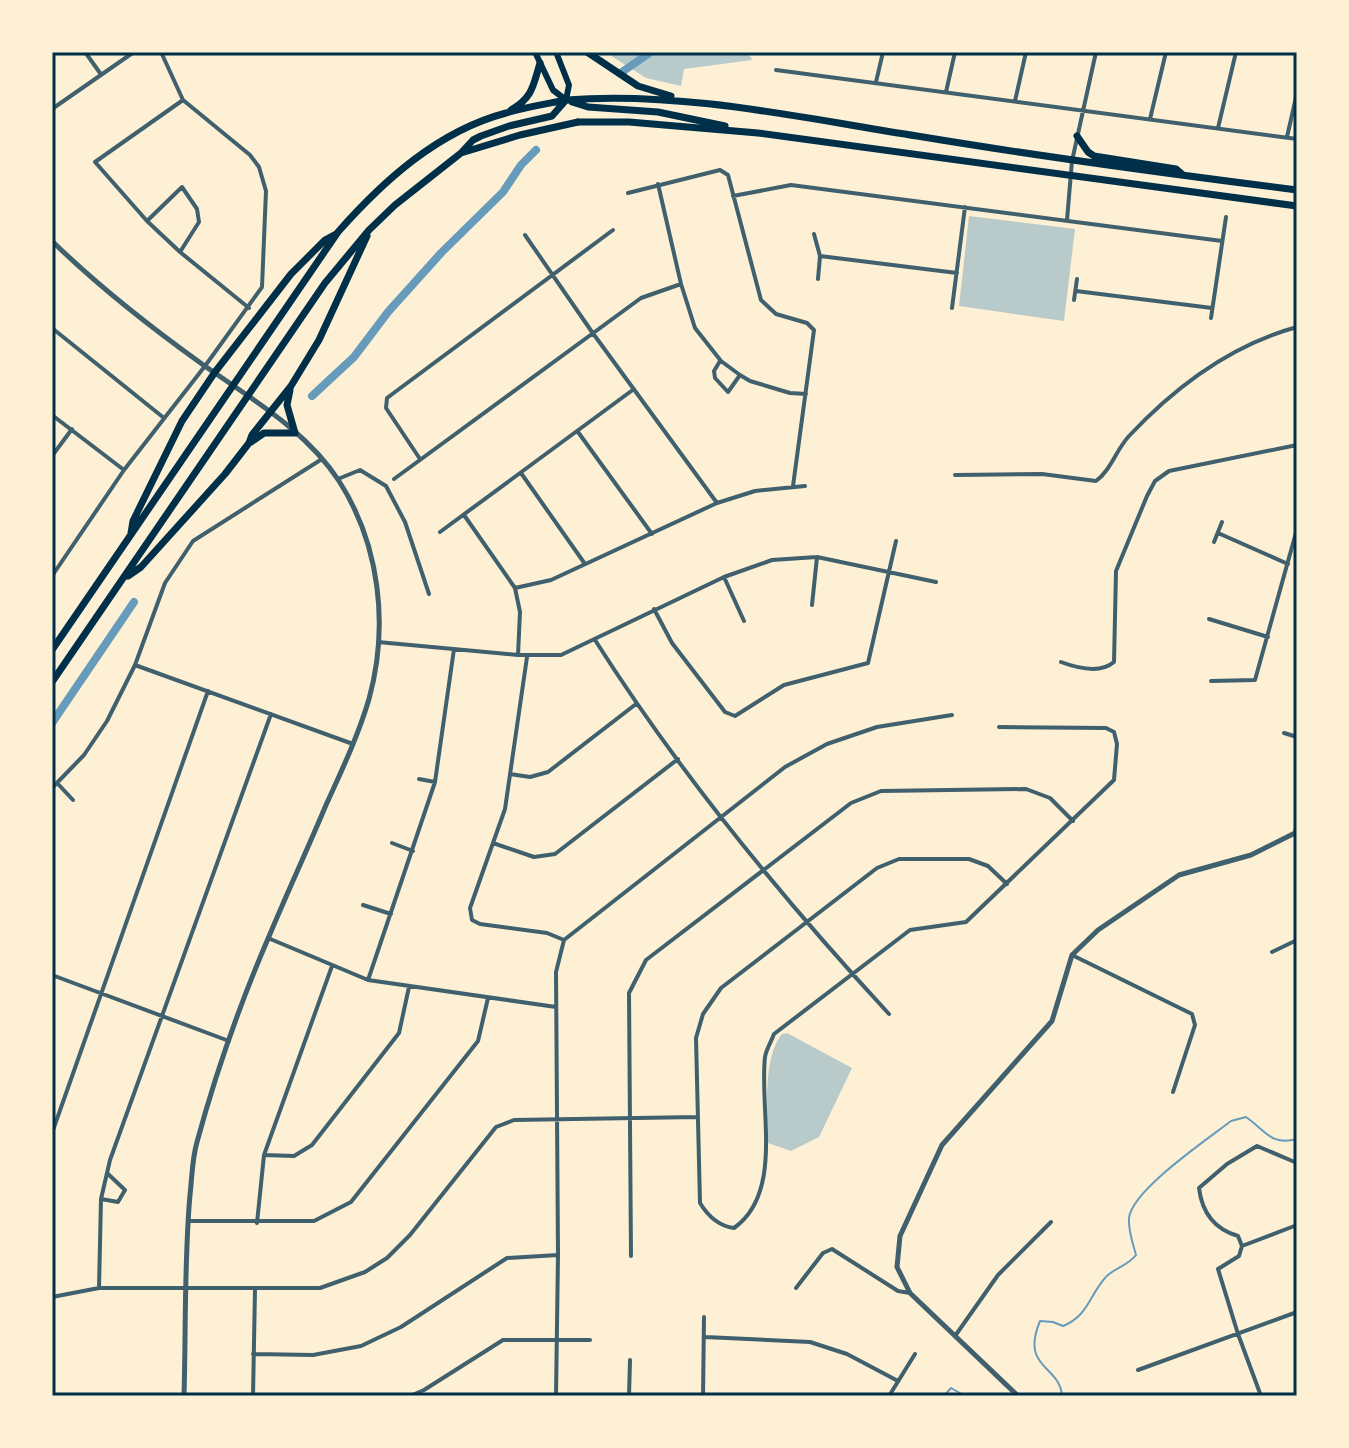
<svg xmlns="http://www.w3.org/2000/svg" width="1349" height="1448" font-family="Mulish,sans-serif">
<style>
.green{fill:#b9caca}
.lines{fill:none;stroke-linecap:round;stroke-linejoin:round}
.stream{stroke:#669bbc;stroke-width:2}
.canal{stroke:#669bbc;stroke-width:8}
.minor{stroke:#3f606c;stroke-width:4}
.tertiary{stroke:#3f606c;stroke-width:5}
.secondary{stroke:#003049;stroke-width:6}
.trunk{stroke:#003049;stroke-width:7}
.motorway{stroke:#003049;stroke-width:7}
.neatline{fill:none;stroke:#003049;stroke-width:3}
</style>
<rect width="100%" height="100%" fill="#fdf0d5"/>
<path class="green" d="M605 52H748L752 60 684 69 681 86 646 78Z
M969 216 1075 229 1064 321 959 306Z
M787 1033 852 1068 819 1137 791 1151 768 1143C768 1111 762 1059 782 1034Z"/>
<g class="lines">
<path class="stream" d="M944 1396 951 1388 965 1396
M1062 1396C1060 1365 1020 1369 1040 1321L1053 1322 1063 1326C1088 1316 1089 1296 1105 1278 1113 1268 1128 1266 1136 1255 1133 1244 1128 1230 1129 1218 1132 1190 1208 1139 1231 1121L1246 1117C1266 1131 1271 1146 1297 1139"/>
<path class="canal" d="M622 72 651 52
M312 396 354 357 388 312 441 253 503 192 521 165 536 150
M52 723 134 602"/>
<path class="minor" d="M85 52 100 73
M776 70 1297 139
M876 82 883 52
M946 92 955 52
M183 100 95 162 147 221 180 252 249 308
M1015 101 1026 52
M52 109 134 52
M1150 119 1166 52
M1218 128 1236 52
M1287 137 1297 93
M658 184 681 284 695 328 721 361 740 375 750 381 790 393 806 394
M628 193 720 170 728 175 761 300 776 314 807 323 814 330 793 486
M733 196 791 185 1222 241
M1067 220 1072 161 1096 52
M147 221 182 187 197 209 199 222 180 252
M814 234 820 256 818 279
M525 235 592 332 717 503
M820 256 957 273
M1076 291 1212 308
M1074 300 1077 279
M952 308 965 207
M1211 318 1226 217
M52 328 164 418
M720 361 714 371 715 378 728 392 740 375
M52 415 124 470
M578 432 652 534
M52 456 72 429
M420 459 386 408 387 398 613 230
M521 473 585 564
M955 475 1042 474 1096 481C1111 470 1116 450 1129 436 1175 387 1231 345 1297 327
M338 479 360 470 386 486 405 522 429 594
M394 479 641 298 681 284
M464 515 515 588 520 612 518 655
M440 532 634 389
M1218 533 1288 564
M1214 542 1222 522
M52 576 124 470 205 366 262 287 266 191 259 167 250 155 183 100 161 52
M724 577 744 621
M515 588 551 580 717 503 755 491 805 486
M812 605 817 557
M654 609 672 643 725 712 735 716 784 685 868 663 896 541
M1209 619 1268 637
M595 640C680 774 782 898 889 1014
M378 642 518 655H561L724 577 772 560 817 557 936 582
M527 657 505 809 470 908 472 920 480 924 547 933 564 940
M1061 662C1077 668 1100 674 1114 662L1116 571 1147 496 1155 481 1169 471 1297 445
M135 665 353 744
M1211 681 1255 680 1297 529
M999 727 1106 728 1114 732 1117 744 1114 780 966 922 910 930 774 1034C771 1042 766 1050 765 1057 759 1109 784 1193 734 1228 718 1226 708 1216 700 1203L696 1038 703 1014 721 988 877 868 899 859H969L988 866 1007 884
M1284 733 1297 737
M510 774 530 777 548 772 636 704
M419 779 435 782
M58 784 73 800
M52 788 84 755 107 721 135 665 165 583 193 541 322 459
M1295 833 1297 823
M392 843 413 851
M493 843 534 857 555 854 678 759
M363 905 391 914
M268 938 368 980 556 1007
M564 940 785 767 827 744 877 727 952 715
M1272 952 1297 940
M1072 955 1192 1014 1195 1025 1173 1092
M52 975 229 1041
M368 980 435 782 454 649
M52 1133 208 691
M264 1155 294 1156 312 1145 399 1033 409 987
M101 1199 118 1202 125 1190 107 1173
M188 1221H314L351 1202 478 1041 488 998
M257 1223 264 1155 332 966
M1242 1246 1297 1225
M631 1256 629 993 646 960 851 803 881 791 1026 789 1050 798 1073 821
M99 1288 101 1199 110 1160 271 714
M796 1288 823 1253 832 1249 898 1291 910 1293
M52 1297 99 1288H320L365 1272 387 1258 410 1235 496 1127 514 1120 697 1117
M955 1336 998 1275 1051 1222
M705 1337 810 1342 847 1354 898 1381
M253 1354 313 1355 361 1346 401 1327 507 1258 558 1255
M1138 1370 1297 1312
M253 1396 255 1289
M410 1396 424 1390 503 1340H590
M556 1396 558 1255 556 972 564 940
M629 1396 630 1360
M703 1396 704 1317
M889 1396 915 1354
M1261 1396 1238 1334 1218 1269 1239 1256 1242 1246 1238 1236C1214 1229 1202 1213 1199 1188L1227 1164 1257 1146 1297 1163"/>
<path class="tertiary" d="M52 241C98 286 149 326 202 364 250 398 306 430 339 481 380 545 389 626 369 699 358 736 342 770 326 805 308 848 288 891 270 934 241 1001 216 1072 197 1142 192 1159 192 1178 190 1195 184 1262 186 1329 184 1396
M1018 1396 910 1293 897 1267 900 1236 942 1145 1052 1021 1072 955 1098 930 1179 875 1251 855 1297 832"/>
<path class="secondary" d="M535 52 553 90 566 100 569 85 556 52"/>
<path class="trunk" d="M587 52 638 86 671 96
M566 100C682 91 802 118 917 136 1043 157 1170 174 1297 190
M572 102 588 107 658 112 725 126
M578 122H629L758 133 1297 206
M1077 136 1088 152 1094 156 1176 169 1183 175"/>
<path class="motorway" d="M511 110C533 97 533 86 540 63
M461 153 473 140 481 136 509 126 552 116 566 100
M251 442 264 433H295L287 405 290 390
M131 533 133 521 182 421 215 372 291 274 325 240 336 234
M128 576 141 567 225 474 249 443 252 435 291 386 319 340 367 236
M52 650 338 232C383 181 438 131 506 113 526 107 546 104 566 100
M52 682 325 283 369 230 395 205 461 153 520 135 578 122"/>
</g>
<rect width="1349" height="1448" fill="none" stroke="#fdf0d5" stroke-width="108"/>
<rect x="54" y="54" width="1241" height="1340" class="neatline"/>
</svg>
